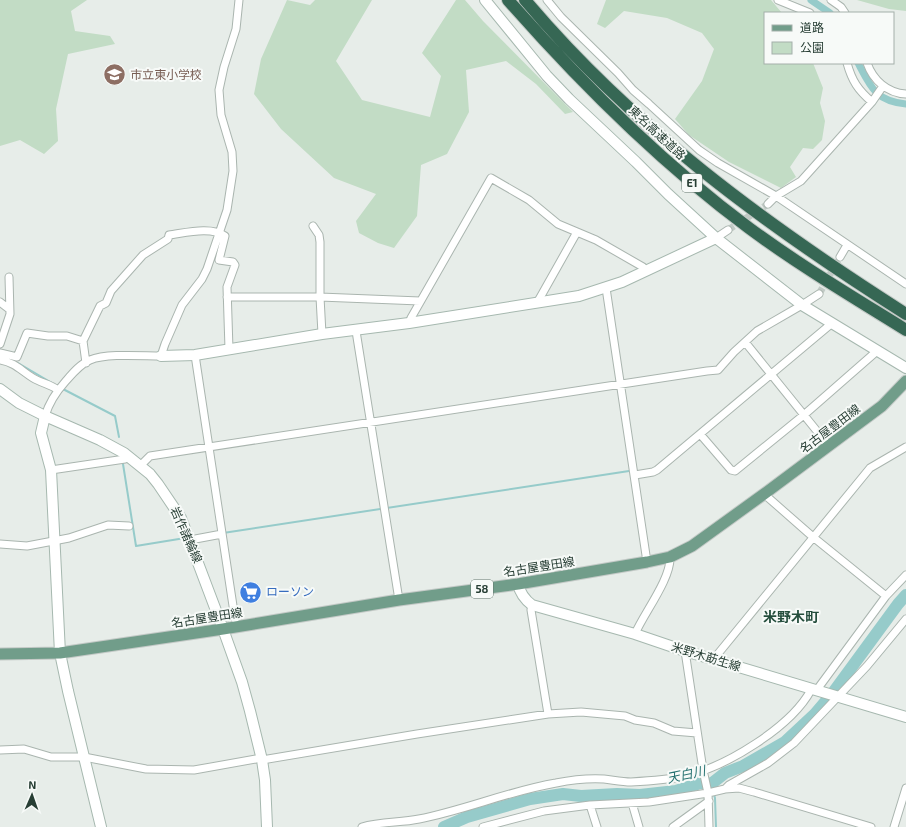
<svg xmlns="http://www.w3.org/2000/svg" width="906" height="827" font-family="'Exo 2','Noto Sans JP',sans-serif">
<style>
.green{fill:#c2dcc5}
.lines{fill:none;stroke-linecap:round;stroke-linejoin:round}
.stream{stroke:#96cbca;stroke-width:2}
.canal{stroke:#96cbca;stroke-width:7}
.river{stroke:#96cbca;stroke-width:12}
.street-tunnel{stroke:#c1cac5;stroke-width:7;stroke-dasharray:7 3.5;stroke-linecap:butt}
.street-casing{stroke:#aab5af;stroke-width:9}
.secondary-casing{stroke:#a6b8af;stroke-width:12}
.primary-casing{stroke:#c3c9c6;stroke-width:13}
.highway-casing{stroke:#c3c9c6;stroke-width:14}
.street{stroke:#fff;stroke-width:7}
.secondary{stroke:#fff;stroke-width:10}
.primary{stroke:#719d8a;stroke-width:11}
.highway{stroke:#366754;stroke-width:12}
.labels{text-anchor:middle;stroke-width:4;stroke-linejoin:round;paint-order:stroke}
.shield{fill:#f7faf8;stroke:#65766f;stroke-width:1}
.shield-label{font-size:11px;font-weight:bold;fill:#273e34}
.education-label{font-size:12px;fill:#785e54;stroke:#f7faf8;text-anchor:start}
.street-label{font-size:12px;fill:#273e34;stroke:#f7faf8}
.shop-label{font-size:12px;fill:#366cbe;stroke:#f7faf8;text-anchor:start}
.water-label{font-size:13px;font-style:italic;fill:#287372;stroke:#f7faf8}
.quarter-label{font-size:14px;font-weight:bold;fill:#254e3d;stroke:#f7faf8}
</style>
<rect width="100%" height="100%" fill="#e7ede9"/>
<path class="green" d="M0 0H87L71 11 75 31 110 36 115 44 68 54 56 109 58 141 44 154 20 140 0 146Z
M287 0 310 5 315 0H372L336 61 362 100 430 117 441 76 422 53 456 0H465L483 21 573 112 565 114 536 84 506 61 466 70 469 112 447 154 421 165 417 216 394 248 378 243 359 233 356 221 376 194 334 178 281 129 254 94 261 59Z
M606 0H771L782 13H765V63H813L823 88 820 103 825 121 822 140 813 149 803 148 790 167 796 177 781 188 729 162 689 135 675 119 702 81 714 49 702 33 667 18 624 11 605 28 597 24Z
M857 0H906V11L889 9Z"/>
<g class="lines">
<path class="stream" d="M18 363 52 383
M61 388 115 416 119 437
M123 464 136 546 185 538
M223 533 629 471
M711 784 715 798 716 827"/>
<path class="canal" d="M811 0 830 13
M858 63C871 88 876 101 906 104"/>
<path class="river" d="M444 827 467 817 530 799 563 794 581 796 617 794 640 795 676 791 700 783 711 784 725 773 743 766 785 742 815 714 832 694 898 604 906 595"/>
<path class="street-tunnel" d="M728 230 768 204
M819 294 840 257"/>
<defs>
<path id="street" d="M547 0 561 17 618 73 633 90 649 104 699 150 718 163 776 196 906 284
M778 0 810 13
M831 0 841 7 845 13
M847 63C852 81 858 90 872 102
M867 63C873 80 887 93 906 94
M768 204 776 196 801 181 872 102 883 86
M313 226 319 235 320 242V297L322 334
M716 238 728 230
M840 257 847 245
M606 288 647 562
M227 297H320L420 301
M0 302 9 309
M537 303 577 232
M409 323 411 318 491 178 529 200 558 224 596 240 643 267 646 271
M356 331 399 600
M745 342 829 446
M0 344 10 314 9 277
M0 353 17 357 27 333 48 336H67L83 341
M195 355 235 619
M0 360C16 363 20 370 33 378 41 383 50 384 58 390
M86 363 83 341 100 306 106 303 111 291 143 255 168 239 169 235C185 233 211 226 225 236L219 260 233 262 235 265 227 287 229 349
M45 416C49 403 56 392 65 382 72 374 80 364 90 360 107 353 142 356 161 356L165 344 182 305 202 279 207 269 227 210 233 171 232 152 221 115 219 90 224 67 236 29 239 0
M700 434 731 470 735 471 805 414 877 351
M140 466 150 456 707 371 718 370 734 352 757 331 802 305 819 294
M51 470 125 459
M635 475 653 472 657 470 831 324
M764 494 813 537 886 596
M190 540 222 534
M0 544 27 546 69 538 108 525 129 526
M532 605 531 610 548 714
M635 634C644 613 671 579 670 557
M685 651 703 770 708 793 709 827
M715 660 717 655 870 468 906 447
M816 691 886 596 906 575
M0 750 24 749 51 757H84L146 769 194 770 256 759
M262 760 417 734 548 714 581 712 625 716 635 720 654 723 673 731 697 733
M725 789 739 788 754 792 871 827
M632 803 639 827
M590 805 597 827
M362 827C381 821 400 823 419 819 465 810 509 791 556 783 571 780 588 778 604 779 613 780 622 782 631 782 649 781 667 780 685 776 726 767 791 727 811 690
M483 827 544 811 590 805 649 802 708 793 725 789 729 785 768 763 794 743 867 666 906 619
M673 827 709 801
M894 827 906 788"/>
<path id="secondary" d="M485 0 547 76 569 99 636 162 668 194 716 238 802 305 906 368
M161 356 195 355 322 334 409 323 579 296 622 282 716 238
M0 389 19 403 45 416 100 440 124 453 150 474 158 484 181 518 223 629 242 682 250 711 262 760 265 780 267 827
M45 416 41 433 51 470 60 653 68 691 101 827
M518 584C520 593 524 599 532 605L635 634 685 651 906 717"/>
<path id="primary" d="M0 654 60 653 223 629 399 600 518 584 647 562 670 557 692 546 764 494 882 406 906 381"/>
<path id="highway" d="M508 0C581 83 660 162 749 228 799 265 853 297 906 330
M525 0C632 127 766 225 906 314"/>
</defs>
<use href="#street" class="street-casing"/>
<use href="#secondary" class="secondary-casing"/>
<use href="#primary" class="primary-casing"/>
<use href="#highway" class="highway-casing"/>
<use href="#street" class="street"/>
<use href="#secondary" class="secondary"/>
<use href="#primary" class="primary"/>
<use href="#highway" class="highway"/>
</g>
<defs>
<symbol id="school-disc" viewBox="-11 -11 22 22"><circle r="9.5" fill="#8d6e63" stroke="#f7faf8"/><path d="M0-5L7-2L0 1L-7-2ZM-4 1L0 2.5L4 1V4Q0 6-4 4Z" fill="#fff"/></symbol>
<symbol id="supermarket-disc" viewBox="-11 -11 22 22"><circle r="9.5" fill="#3f7fe0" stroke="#f7faf8"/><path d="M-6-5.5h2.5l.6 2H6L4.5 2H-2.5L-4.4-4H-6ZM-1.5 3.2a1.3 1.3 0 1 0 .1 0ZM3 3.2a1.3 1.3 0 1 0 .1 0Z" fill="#fff"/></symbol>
</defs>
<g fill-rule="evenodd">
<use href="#school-disc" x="102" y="62" width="25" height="25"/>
<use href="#supermarket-disc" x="238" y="580" width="25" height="25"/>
</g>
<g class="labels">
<g class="shield">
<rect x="682" y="174" width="20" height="18" rx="3"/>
<rect x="471" y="580" width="22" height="18" rx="3"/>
</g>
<g class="shield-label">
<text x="692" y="187">E1</text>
<text x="482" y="593">58</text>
</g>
<g class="education-label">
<text x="130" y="79">市立東小学校</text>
</g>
<g class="street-label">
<text transform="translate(657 133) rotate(43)" y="4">東名高速道路</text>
<text transform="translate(830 429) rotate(-37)" y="4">名古屋豊田線</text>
<text transform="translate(186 535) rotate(66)" y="4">岩作諸輪線</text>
<text transform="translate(539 567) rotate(-9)" y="4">名古屋豊田線</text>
<text transform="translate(207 618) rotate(-9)" y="4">名古屋豊田線</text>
<text transform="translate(706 657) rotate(17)" y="4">米野木莇生線</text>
</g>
<g class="shop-label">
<text x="266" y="596">ローソン</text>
</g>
<g class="water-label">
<text transform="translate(686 774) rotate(-12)" y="5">天白川</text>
</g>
<g class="quarter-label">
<text x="791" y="622">米野木町</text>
</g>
</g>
<rect x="764" y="12" width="130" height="52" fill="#f7faf8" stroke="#a4afaa"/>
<rect x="772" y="25" width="20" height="6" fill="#719d8a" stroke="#a4afaa"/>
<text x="800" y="32" font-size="12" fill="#273e34">道路</text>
<rect x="772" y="42" width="20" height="12" fill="#c2dcc5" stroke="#a4afaa"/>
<text x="800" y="52" font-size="12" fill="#273e34">公園</text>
<g transform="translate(32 795) rotate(2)" stroke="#f7faf8" stroke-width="3" paint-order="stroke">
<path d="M0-3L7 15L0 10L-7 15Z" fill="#273e34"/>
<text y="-6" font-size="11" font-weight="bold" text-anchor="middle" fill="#273e34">N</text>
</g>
</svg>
